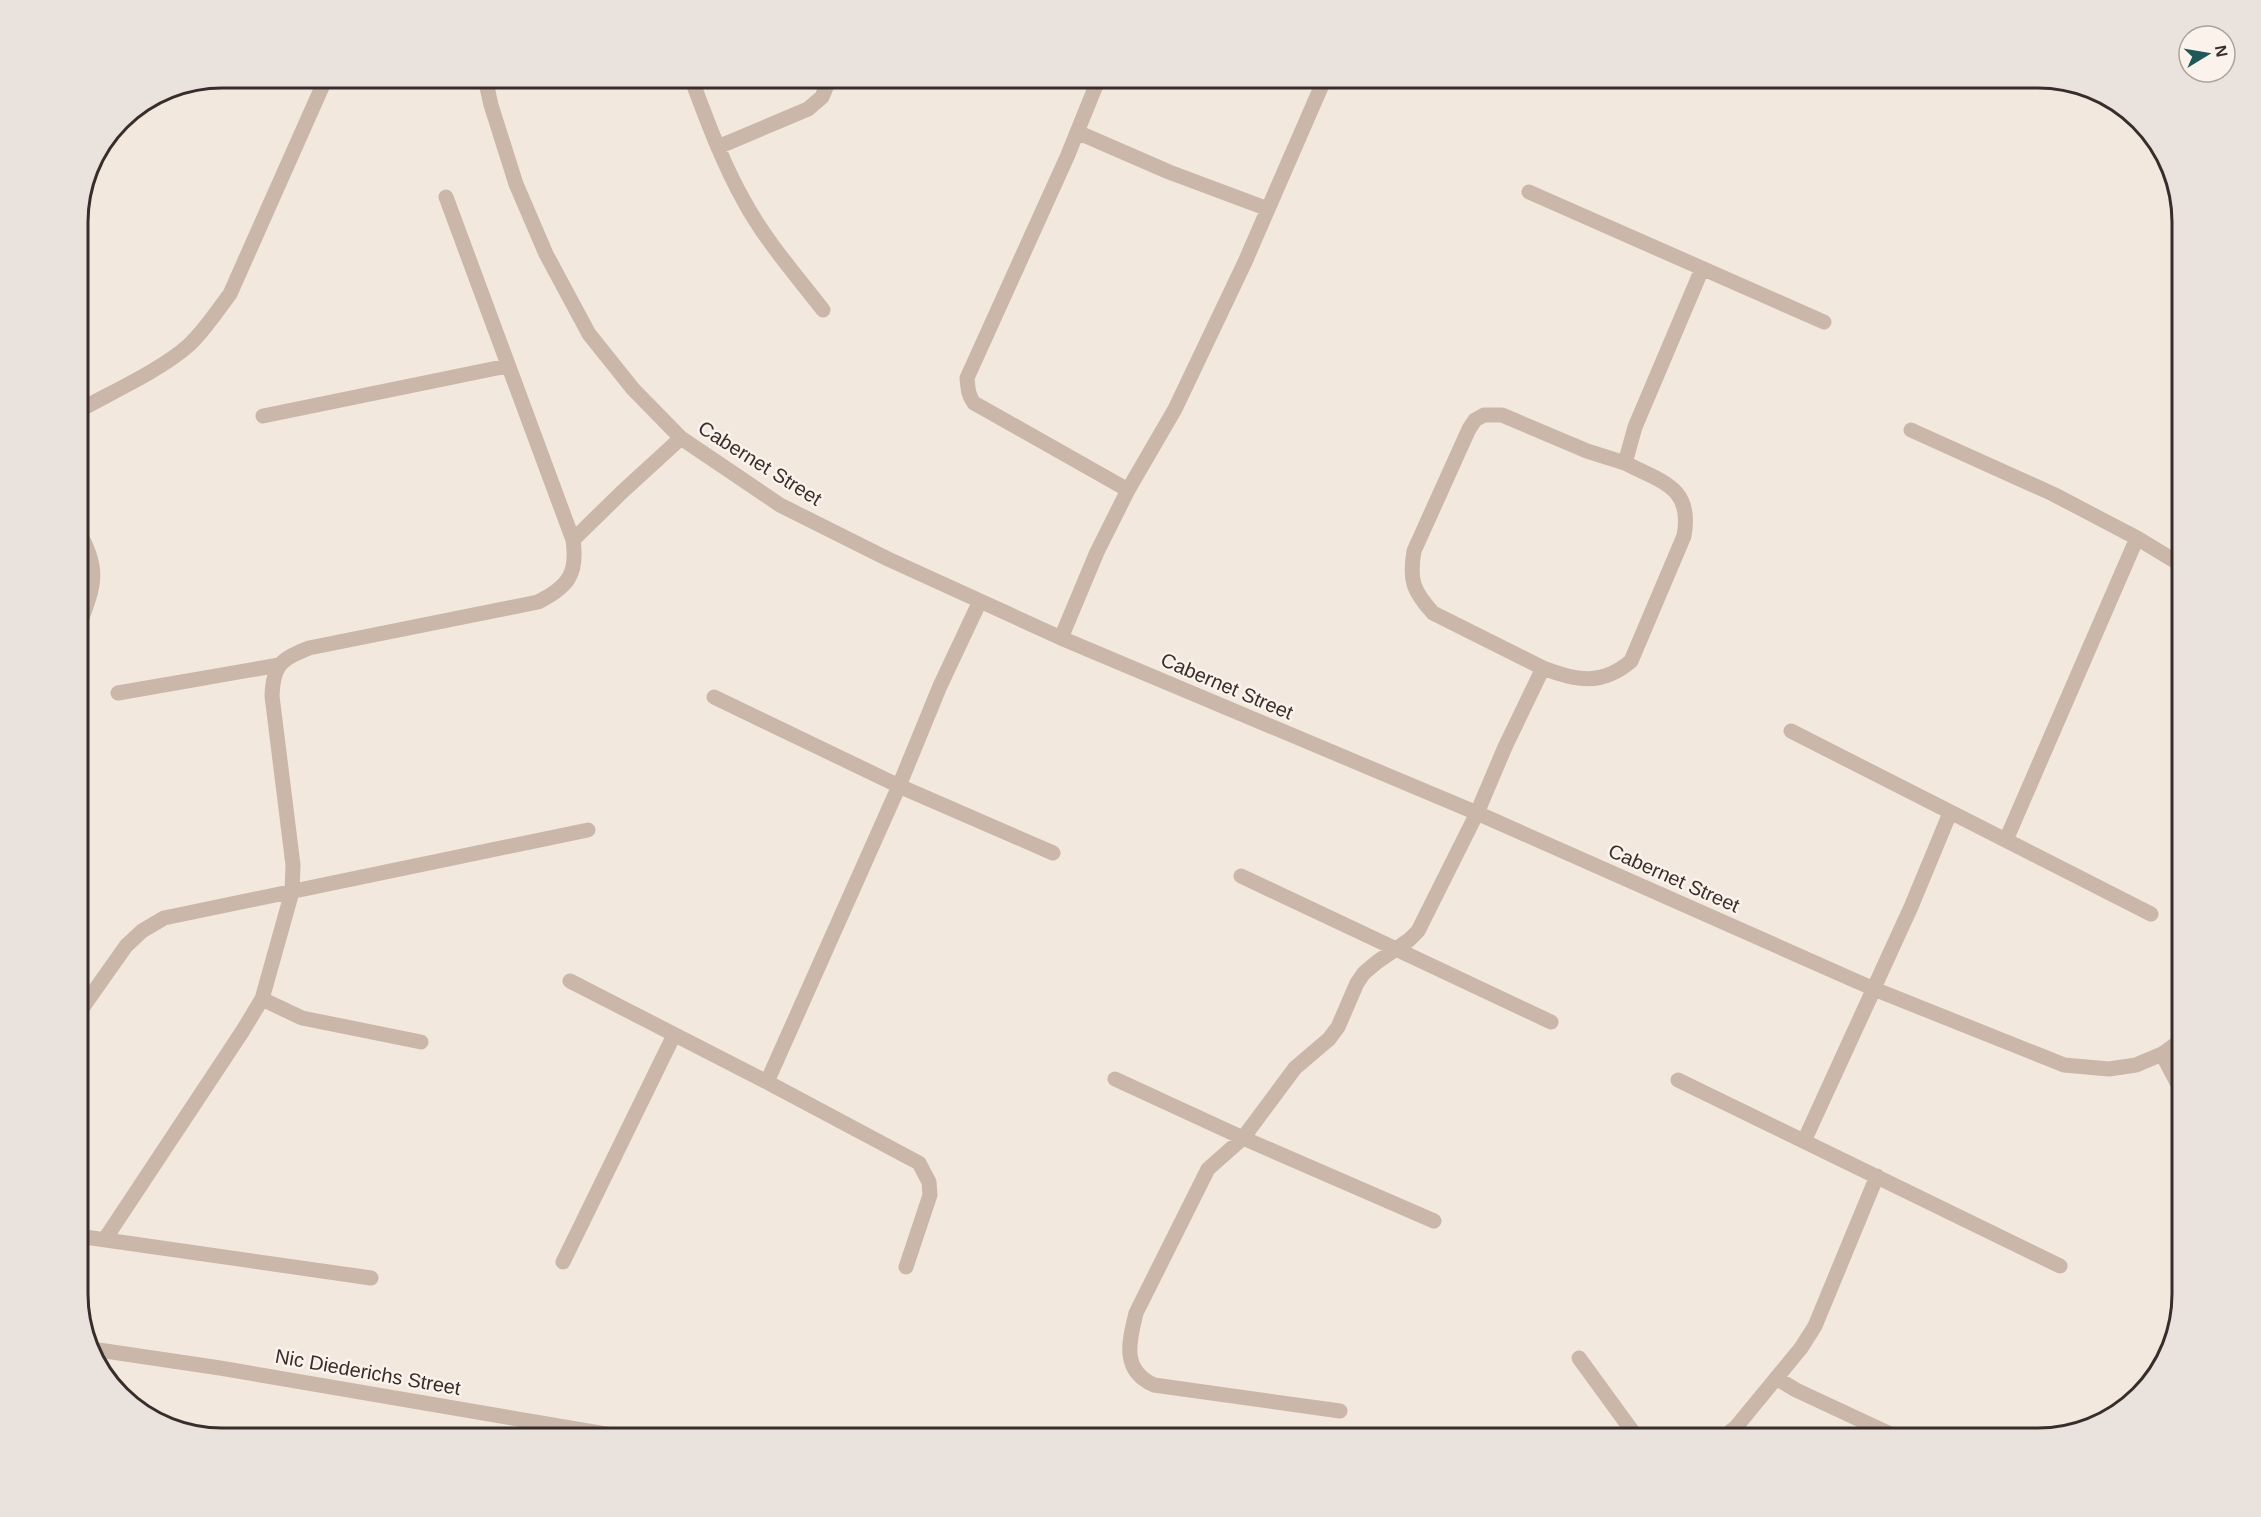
<svg xmlns="http://www.w3.org/2000/svg" width="2261" height="1517" font-family="Helvetica,sans-serif">
<style>
.lines{fill:none;stroke-linecap:round;stroke-linejoin:round}
.minor{stroke:#cab7aa;stroke-width:15}
.labels{text-anchor:middle;stroke-width:5;stroke-linejoin:round;paint-order:stroke}
.street-label{font-size:20px;fill:#382d2a;stroke:#faf2eb}
.rim{fill:none;stroke:#382d2a;stroke-width:3}
</style>
<rect width="100%" height="100%" fill="#f2e8de"/>
<g class="lines">
<path class="minor" d="M485 78 491 105 516 184 546 254 589 334 633 389 681 438 780 505 888 559 1061 638 1477 813 1874 989 2064 1065 2109 1069 2136 1065 2162 1054 2183 1039
M691 78C707 120 722 162 744 201 765 240 796 275 823 310
M1099 78 1067 157 967 378C968 388 968 395 974 403L1128 490
M718 147 808 109 822 97 830 78
M1529 192 1824 322
M1268 209 1325 78
M78 411C112 392 161 370 189 345 205 330 217 311 230 294L326 78
M263 416 507 366
M1911 430 2053 494 2137 538 2183 566
M78 531C102 571 93 588 78 628
M573 540 622 492 681 438
M1061 638 1097 552 1128 490 1175 409 1245 262 1268 209 1169 172 1077 132
M1543 668 1433 613C1413 591 1409 580 1414 551L1469 429 1475 420 1484 415H1502L1587 451 1625 463
M118 693 279 665
M714 697 899 786 1053 853
M1791 731 2151 914
M2006 840 2137 538
M1241 876 1551 1022
M570 981 767 1082 919 1163 929 1182 930 1195 906 1267
M1874 989 1804 1141 1911 907 1950 813
M262 999 302 1018 421 1042
M78 1014 126 946 142 931 164 918 588 830
M2162 1054 2183 1094
M1115 1079 1243 1138 1434 1221
M1678 1080 2060 1266
M767 1082 899 786 940 686 980 601
M78 1236 371 1278
M105 1239 242 1032 262 999 292 892 293 865 272 696C273 665 281 659 309 648L538 602C568 587 578 574 573 540L446 197
M563 1262 674 1035
M92 1349 220 1368 635 1439
M1579 1358 1638 1439
M1776 1378 1796 1390 1901 1439
M1340 1411 1154 1385C1121 1370 1129 1342 1136 1313L1208 1169 1243 1138 1295 1068 1329 1039 1338 1027 1357 983 1364 973 1377 962 1409 940 1418 931 1477 813 1505 747 1543 668C1576 681 1602 686 1631 661L1684 536C1693 487 1662 482 1625 463L1635 427 1702 269
M1721 1439 1736 1427 1801 1348 1815 1326 1877 1176"/>
</g>
<g class="labels">
<g class="street-label">
<text transform="translate(760 463) rotate(32)" y="7">Cabernet Street</text>
<text transform="translate(1227 686) rotate(23)" y="7">Cabernet Street</text>
<text transform="translate(1674 878) rotate(24)" y="7">Cabernet Street</text>
<text transform="translate(368 1372) rotate(10)" y="7">Nic Diederichs Street</text>
</g>
</g>
<path d="M0 0H2261V1517H0ZM222 88H2038A134 134 0 0 1 2172 222V1294A134 134 0 0 1 2038 1428H222A134 134 0 0 1 88 1294V222A134 134 0 0 1 222 88Z" fill="#eae2dc" fill-rule="evenodd"/>
<path class="rim" d="M222 88H2038A134 134 0 0 1 2172 222V1294A134 134 0 0 1 2038 1428H222A134 134 0 0 1 88 1294V222A134 134 0 0 1 222 88Z"/>
<g transform="translate(2207 54) rotate(79)"><circle r="28" fill="#faf2eb" stroke="#aca39e" stroke-width="1.5"/>
<path d="M0-4.5L10 22L0 15L-10 22Z" fill="#205858"/>
<text y="-9" font-size="16" font-weight="bold" text-anchor="middle" fill="#382d2a">N</text>
</g>
</svg>
